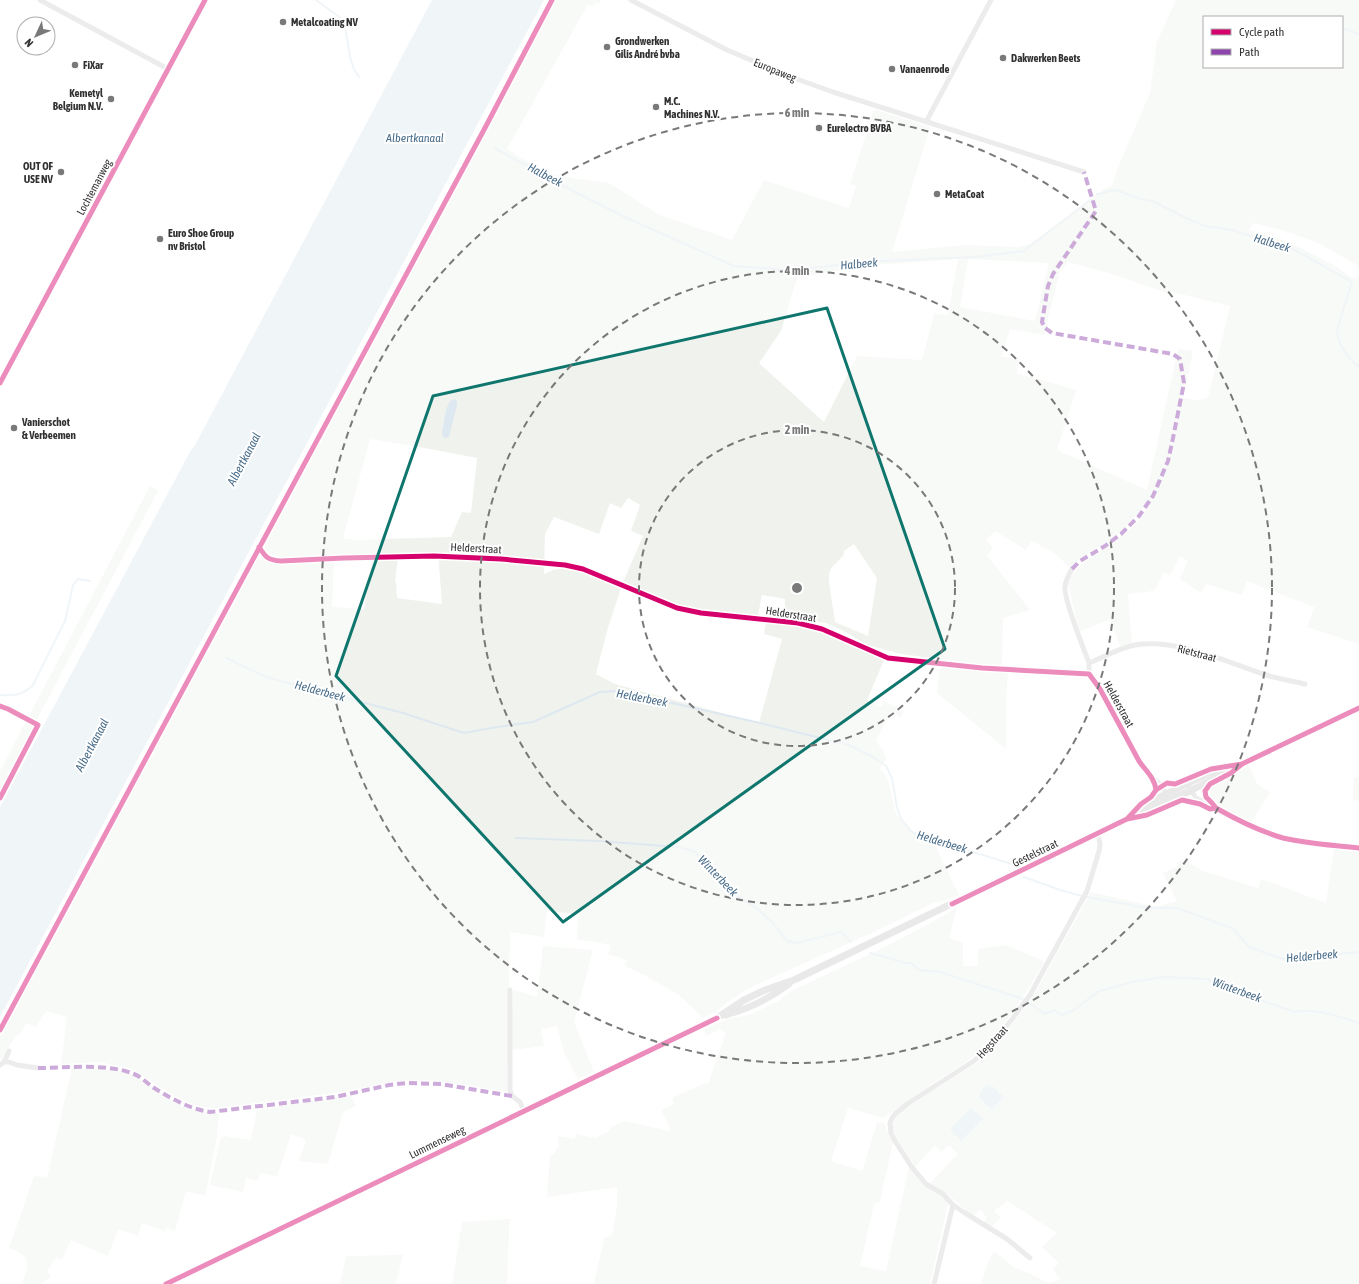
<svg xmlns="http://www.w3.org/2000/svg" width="1359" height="1284" font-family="'Asap Condensed',sans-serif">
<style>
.green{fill:#f0f3ed;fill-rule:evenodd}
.water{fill:#dee8f0}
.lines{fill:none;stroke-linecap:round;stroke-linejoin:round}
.stream{stroke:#dee8f0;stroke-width:2}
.minor{stroke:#d5d5d5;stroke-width:5}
.secondary{stroke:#cfcfcf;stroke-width:7}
.quiet{stroke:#8e44ad;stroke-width:4;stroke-dasharray:8 4;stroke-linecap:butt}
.cycleway-casing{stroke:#fff;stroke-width:8}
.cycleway{stroke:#d6006c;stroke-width:5}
.marked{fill:none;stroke:#0f766e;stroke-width:3;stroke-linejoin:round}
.ring{fill:none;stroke:#797979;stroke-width:2;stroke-dasharray:7 5}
.poi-dot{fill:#797979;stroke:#fff;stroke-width:1.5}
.labels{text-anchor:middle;stroke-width:4;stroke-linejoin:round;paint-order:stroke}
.poi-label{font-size:11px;font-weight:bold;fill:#313131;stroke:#fff;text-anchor:start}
.street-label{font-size:11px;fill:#313131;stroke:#fff}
.water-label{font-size:12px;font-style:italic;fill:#486c89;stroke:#fff}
.centre{fill:#797979;stroke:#fff;stroke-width:2}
.ring-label{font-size:12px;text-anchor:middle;font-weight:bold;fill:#797979;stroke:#fff;stroke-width:4;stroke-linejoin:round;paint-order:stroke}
</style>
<rect width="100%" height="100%" fill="#fff"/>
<path class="green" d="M554 0H601L599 4 595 3 593 7 588 4 507 149 541 170 557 175 578 179 609 183 660 215 732 240 764 180 849 208 856 186 850 184 874 109 930 127 892 252 965 245 1019 247 1030 244 1104 189 1112 186 1118 167 1150 93 1157 42 1176 0H1359V270L1357 265 1318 243 1282 230 1253 223 1249 230 1287 241 1337 267 1352 278H1357L1359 275V644L1307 627 1314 607 1247 581 1242 595 1206 584 1201 593 1180 579 1188 561 1180 556 1170 575 1164 572 1154 591 1128 594 1132 644 1121 648 1110 619 1079 632 1068 583C1078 559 1104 552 1122 536 1133 528 1141 517 1150 506L1146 503C1135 517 1123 531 1109 541 1094 551 1083 554 1070 568L1056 554 1032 541 1026 550 995 531 986 540 993 548 987 555 1030 610 1003 618 1002 667 901 654 867 645 846 632 826 623 785 618V599L762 595 758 615 689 608 673 603 623 582 643 536 631 531 640 505 628 498 621 508 610 503 599 534 554 517 545 534 544 574C547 573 550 571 553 570 575 564 602 580 621 588L607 631 596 674 615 684 759 723 782 639 764 634 766 623 801 627 814 630 884 660 867 700 882 707 884 701 904 711 901 717 891 712 876 741 884 752 886 759 880 768 887 777 896 814 910 831 933 841 959 895 944 901 933 903 876 931 747 989 725 1004 716 1012 703 1018 679 995 646 976 625 966 627 960 608 954 611 945 577 939 578 914 547 911 544 937 510 932 507 1092 468 1085 428 1080 396 1081 342 1092 217 1108 202 1107 178 1098 130 1068 99 1062 61 1064 67 1017 46 1011 36 1027 26 1023 19 1036 16 1035 0 1061V1036L113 823 190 685 256 559 284 563 334 562 332 607 364 609 371 560H398L395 581 396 582 397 598 442 604 438 552 283 557 262 552 277 522ZM1204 17H1342V67H1204ZM958 259 948 315 934 314 922 360 857 356 824 422 759 363 781 331 797 278 860 266ZM968 259 1049 263 1035 321 960 307ZM1068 262 1109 273 1167 293 1168 291 1230 306 1208 398 1197 400 1183 398 1193 351 1178 349 1147 490 1057 450 1076 390 1017 373 1019 358 1001 357 1010 329 1045 335 1047 322 1060 271ZM370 439 414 446 477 458 471 513 462 512 451 537 355 540 343 538ZM854 544 877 578 868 636 835 622C834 612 828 581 829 574 831 565 840 561 844 554V551Z
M150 486 158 491 0 789V771Z
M940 666 1008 673 1006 699V749L937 693Z
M1249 766 1257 784 1270 792 1251 823 1214 804V801C1207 798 1206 793 1210 786Z
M1359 776V801L1353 800 1354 778Z
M1334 848 1359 850V1284H981L988 1262 994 1251 1015 1268 1029 1273 1048 1283 1060 1280 1053 1269 1059 1263 1042 1247 1057 1233 1007 1201 994 1211 1001 1217 991 1227 984 1222 987 1218 980 1209 973 1216 947 1194 930 1183 958 1154 949 1145 941 1152 935 1145 915 1167C910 1157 892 1136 893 1126 893 1117 902 1111 908 1106L977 1063 998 1042 1031 1000 1091 892 1152 906H1158L1177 901 1163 873 1178 866 1177 863 1184 859 1202 871 1209 873 1258 888 1261 879 1326 903ZM995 1088 1004 1097 992 1109 981 1101Z
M957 907 949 938 963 943V966H978V949L1006 945 1045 962C1024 995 1004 1030 974 1056 958 1069 939 1078 923 1090 909 1099 897 1110 883 1118L848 1108 831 1161 862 1171 877 1123H884L893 1142 880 1202 874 1204 860 1266 886 1271 909 1167 925 1185 943 1197 948 1203 930 1284H594L604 1238 612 1235 617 1206V1187L547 1197 550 1156 554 1154 556 1149 559 1146 558 1136 575 1139 576 1134 596 1138 611 1130 610 1128 624 1121 670 1131V1127L661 1110 674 1104 672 1098 705 1083 708 1084 726 1033 720 1029 706 1036 704 1029 730 1018 749 1015 778 1001 791 991 887 946 943 916Z
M543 946 593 950 574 1022 594 1072 578 1079 564 1052 557 1026 541 1029 544 1046 511 1050 513 992 515 990 537 997Z
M72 1068C93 1070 115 1069 134 1075L181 1106 194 1110 219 1114 216 1143 205 1196 186 1191 175 1231 166 1228 165 1231 142 1223 138 1236 118 1229 108 1256 71 1240 62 1260 56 1258 47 1271 51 1277 41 1284H22C30 1263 31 1256 9 1248L34 1176 47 1178Z
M351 1095 356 1106 343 1112 328 1164 299 1161 306 1140 291 1134 277 1176 260 1173 258 1181 246 1178 243 1192 210 1185 220 1141 224 1136 251 1140 257 1110Z
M510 1219 509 1230 507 1284H452L462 1222Z
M403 1255 396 1284H340L346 1256Z"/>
<path class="water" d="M432 0H544L0 1017V807L191 450 194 447Z
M455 399 457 401V405L449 437 446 438 443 437 442 433 446 410 450 401Z
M989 1085 995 1088 1004 1097 992 1109 985 1104 979 1097 983 1088Z
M971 1108 983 1118 961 1141 951 1130V1128Z"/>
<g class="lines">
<path class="stream" d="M316 0 342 19C350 37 346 61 359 77
M1342 28 1359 34
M494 148 575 192 627 218 734 266 789 270 882 261 975 257 1024 251 1090 200
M1097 194 1116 190 1141 199 1152 201 1188 219 1205 226 1232 230 1295 250 1352 282 1337 330C1338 345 1348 358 1359 367
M226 658 266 677 403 713 464 733 491 728 533 722 600 692 619 691 760 723 849 745 871 756 886 766 892 778 897 808 901 819 912 832 924 837 1015 865
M0 695C14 696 23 695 33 685L65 621 73 585 78 579 90 581
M515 838 599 841 678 847 694 851 733 893 759 910 772 922 787 941 796 943 841 932 851 942
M1024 877 1060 890 1082 896
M1087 897 1147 908H1177L1232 928 1249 947 1283 959 1359 952
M870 953 906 963H911L919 970 940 972 1023 999
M1030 1003 1044 1014 1054 1010 1062 1015 1074 1010 1099 991 1133 982 1164 977 1207 979 1234 991 1295 1012C1312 1007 1342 1017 1359 1023"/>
<path class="minor" d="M40 0 168 69
M631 0 727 50 794 78 833 92 1084 172
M926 122 991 0
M0 383 205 0
M344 558 434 556 501 559 565 565 583 569 677 608 701 613 798 623 822 629 888 658 982 668 1089 674
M1072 569C1069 574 1066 580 1065 586 1063 599 1084 649 1089 663V674L1100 689 1139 761 1145 770 1162 786 1167 797
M1089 663C1104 657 1119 648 1135 645 1178 638 1226 662 1266 675 1278 679 1292 681 1305 684
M1187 784 1196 798 1261 830 1283 838 1306 843 1359 848
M510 990V1090L512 1096 520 1102 524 1111
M4 1062 9 1051
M0 1065 4 1062H9L17 1065 38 1068
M1030 1258 1007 1239 965 1213 953 1205 943 1194 926 1184 911 1166 895 1141 891 1133 890 1123 892 1118 895 1114 907 1104 974 1061 993 1043 1013 1018 1030 995 1087 891 1099 851 1100 844 1098 834
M934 1284 953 1205"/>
<path class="secondary" d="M1131 815 1142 806 1211 772 1233 767
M725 1015C748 1009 769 999 789 984
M166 1284 717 1018 744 1000 765 990 794 980 1127 819 1190 791 1242 764 1359 708"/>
<path class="quiet" d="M1072 569 1080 561 1105 546 1121 534 1139 516 1153 496 1168 461 1172 443 1184 383 1180 359 1173 354 1052 333 1045 328 1042 322 1048 286 1053 274 1096 211 1084 172
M38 1068C66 1068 108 1063 134 1074 140 1076 146 1082 151 1086 170 1098 189 1109 210 1112L335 1097 389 1085 407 1083 441 1084 512 1096"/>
<defs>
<path id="cycleway" d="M0 383 205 0
M259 547C266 558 268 560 281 561L344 558 434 556 501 559 565 565 583 569 677 608 701 613 798 623 822 629 888 658 982 668 1089 674 1100 689 1139 761C1145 770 1155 778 1156 790
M0 706 8 709 38 725 0 798
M1216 808 1212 803 1206 797 1205 791 1210 784 1231 773 1242 764 1359 708
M1216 808C1237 820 1259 831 1283 838 1308 844 1334 845 1359 848
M1127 819 1141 804 1151 797 1156 790 1167 783 1175 784 1211 769 1242 764
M952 904 1127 819 1147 815 1182 800 1200 804 1210 809 1216 808
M0 1030 486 126 552 0
M166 1284 717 1018"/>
</defs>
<use href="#cycleway" class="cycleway-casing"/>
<use href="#cycleway" class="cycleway"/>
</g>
<path d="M0 0H1359V1284H0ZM827 308 945 649 563 922 336 676 433 396Z" fill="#fff" fill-opacity=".55" fill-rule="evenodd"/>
<path class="marked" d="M827 308 945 649 563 922 336 676 433 396Z"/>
<g class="ring">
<circle cx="797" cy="588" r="158"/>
<circle cx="797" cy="588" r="317"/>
<circle cx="797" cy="588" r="475"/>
</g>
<g class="poi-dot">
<circle cx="283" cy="22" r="4"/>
<circle cx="607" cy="47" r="4"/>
<circle cx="1003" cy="58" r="4"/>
<circle cx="75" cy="65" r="4"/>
<circle cx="892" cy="69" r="4"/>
<circle cx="111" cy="99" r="4"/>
<circle cx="656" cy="107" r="4"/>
<circle cx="819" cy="128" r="4"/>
<circle cx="61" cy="172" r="4"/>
<circle cx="937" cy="194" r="4"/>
<circle cx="160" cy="239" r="4"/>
<circle cx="14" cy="428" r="4"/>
</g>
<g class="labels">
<g class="poi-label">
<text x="291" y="26">Metalcoating NV</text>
<text x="615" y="45">Grondwerken<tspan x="615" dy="13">Gilis André bvba</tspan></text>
<text x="1011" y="62">Dakwerken Beets</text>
<text x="83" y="69">FiXar</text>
<text x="900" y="73">Vanaenrode</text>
<text x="103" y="97" text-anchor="end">Kemetyl<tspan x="103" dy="13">Belgium N.V.</tspan></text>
<text x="664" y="105">M.C.<tspan x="664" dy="13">Machines N.V.</tspan></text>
<text x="827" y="132">Eurelectro BVBA</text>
<text x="53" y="170" text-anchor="end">OUT OF<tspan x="53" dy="13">USE NV</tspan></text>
<text x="945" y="198">MetaCoat</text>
<text x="168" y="237">Euro Shoe Group<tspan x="168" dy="13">nv Bristol</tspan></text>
<text x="22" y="426">Vanierschot<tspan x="22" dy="13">&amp; Verbeemen</tspan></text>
</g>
<g class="street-label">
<text transform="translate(775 70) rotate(22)" y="4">Europaweg</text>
<text transform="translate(94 187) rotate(-62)" y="4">Lochtemanweg</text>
<text transform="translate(476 548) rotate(3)" y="4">Helderstraat</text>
<text transform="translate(791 614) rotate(9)" y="4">Helderstraat</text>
<text transform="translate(1197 653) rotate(15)" y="4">Rietstraat</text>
<text transform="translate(1119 704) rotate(61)" y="4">Helderstraat</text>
<text transform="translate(1035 853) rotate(-26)" y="4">Gestelstraat</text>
<text transform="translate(992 1042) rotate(-47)" y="4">Hegstraat</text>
<text transform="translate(437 1142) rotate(-26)" y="4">Lummenseweg</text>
</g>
<g class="water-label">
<text x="415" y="142">Albertkanaal</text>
<text transform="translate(545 175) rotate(28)" y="4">Halbeek</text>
<text transform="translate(1272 243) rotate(17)" y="4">Halbeek</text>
<text transform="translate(859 264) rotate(-5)" y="4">Halbeek</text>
<text transform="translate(244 459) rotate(-62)" y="4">Albertkanaal</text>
<text transform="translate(320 691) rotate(15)" y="4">Helderbeek</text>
<text transform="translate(642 698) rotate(11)" y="4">Helderbeek</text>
<text transform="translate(92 745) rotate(-62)" y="4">Albertkanaal</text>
<text transform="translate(942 842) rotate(17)" y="4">Helderbeek</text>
<text transform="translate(718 876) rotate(46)" y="4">Winterbeek</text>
<text transform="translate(1312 956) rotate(-5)" y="4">Helderbeek</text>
<text transform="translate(1237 990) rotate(20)" y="4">Winterbeek</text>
</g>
</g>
<circle cx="797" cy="588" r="6" class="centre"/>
<g class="ring-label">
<text x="797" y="117">6 min</text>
<text x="797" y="275">4 min</text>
<text x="797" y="434">2 min</text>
</g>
<rect x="1203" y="16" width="140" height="52" fill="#ffffff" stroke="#adadad"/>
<rect x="1211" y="29" width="20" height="6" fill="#d6006c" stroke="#adadad"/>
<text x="1239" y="36" font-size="12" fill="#313131">Cycle path</text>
<rect x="1211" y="49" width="20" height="6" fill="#8e44ad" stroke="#adadad"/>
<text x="1239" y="56" font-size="12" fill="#313131">Path</text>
<g transform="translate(36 36) rotate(226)"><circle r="19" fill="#ffffff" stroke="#adadad"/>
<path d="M0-3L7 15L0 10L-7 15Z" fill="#797979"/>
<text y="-6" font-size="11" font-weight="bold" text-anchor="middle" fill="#313131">N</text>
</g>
</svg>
